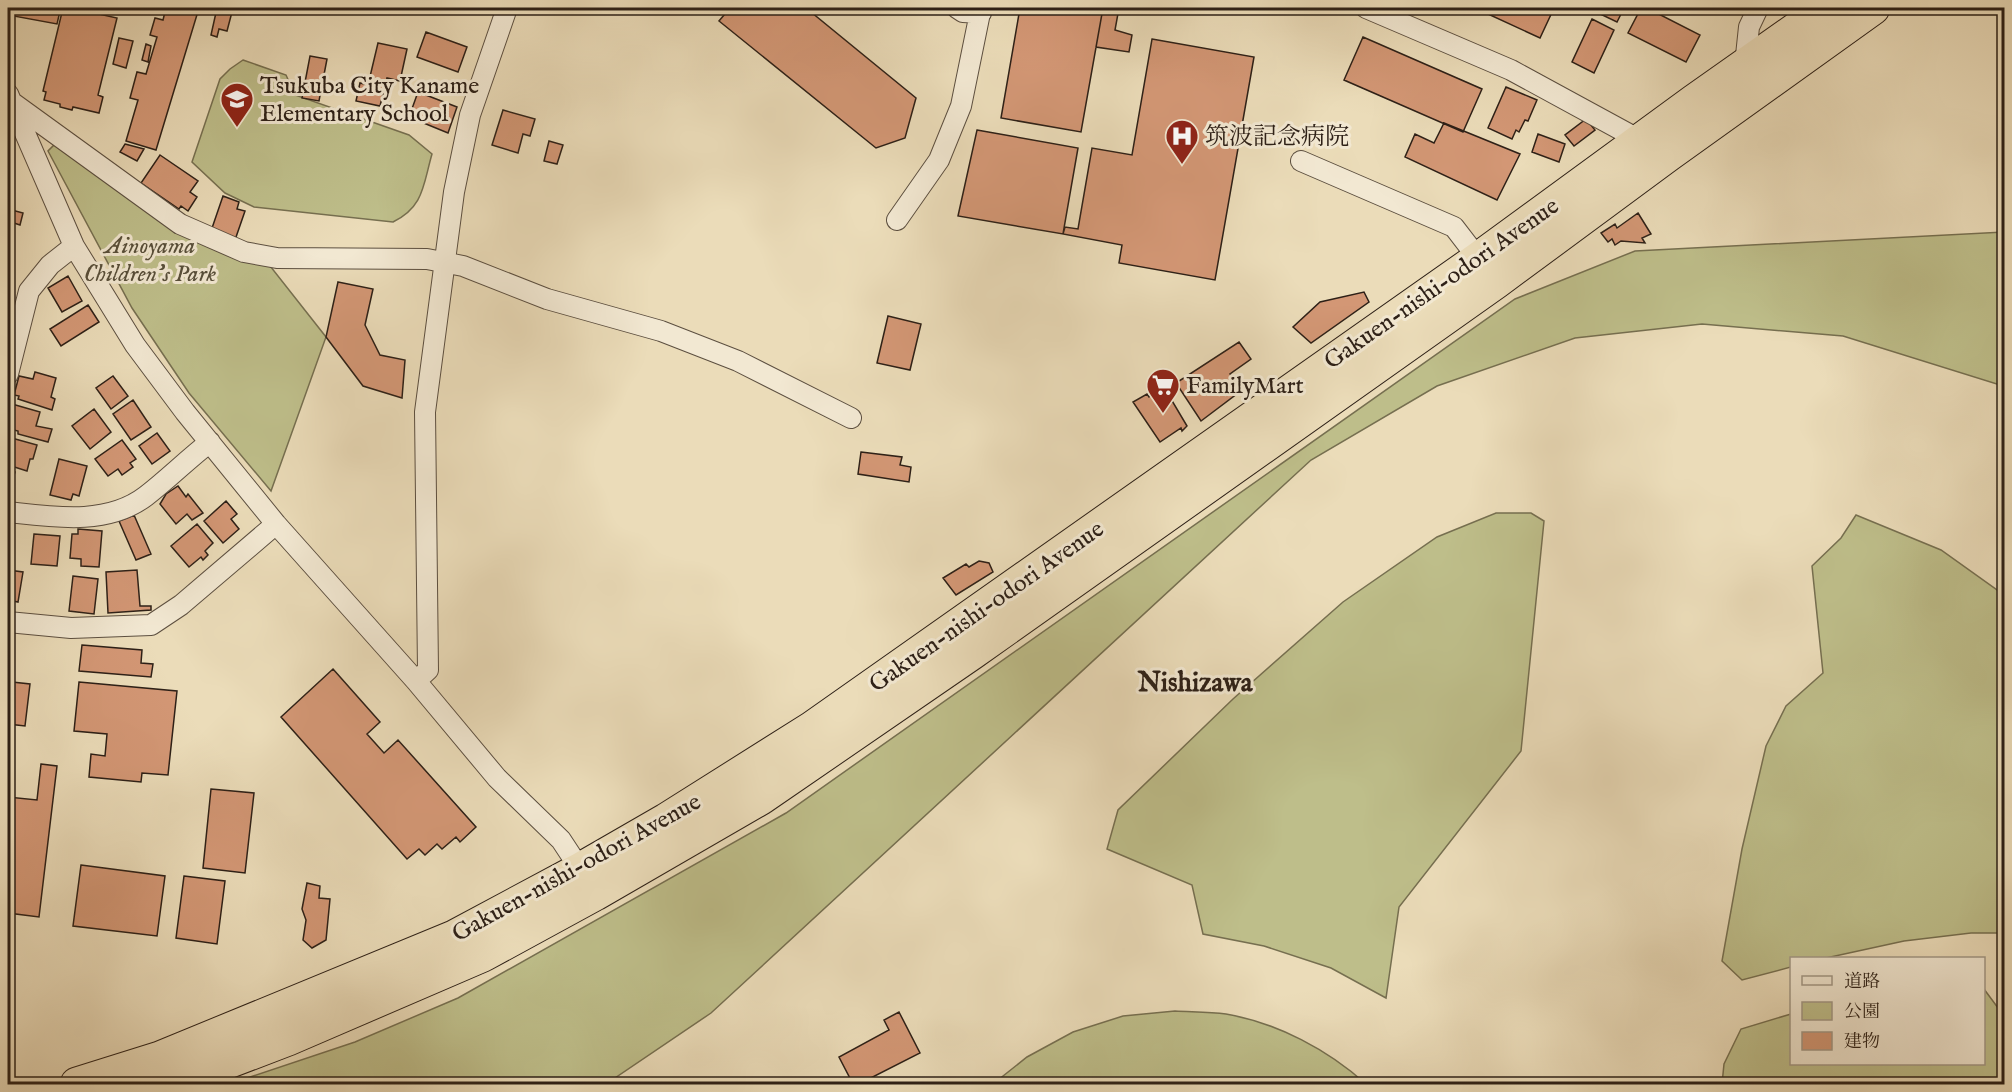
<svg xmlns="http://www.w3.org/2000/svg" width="2012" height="1092" font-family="'IM FELL English','Noto Serif JP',serif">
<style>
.green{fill:#bebe8a;stroke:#766f50;stroke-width:1.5}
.building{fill:#d39775;stroke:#2d2017;stroke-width:1.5}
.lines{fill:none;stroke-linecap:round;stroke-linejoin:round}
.minor-casing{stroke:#5c4f40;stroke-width:22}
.trunk-casing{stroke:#2d2017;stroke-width:35}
.minor{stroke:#f2e8d2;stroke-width:20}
.trunk{stroke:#ebdcb9;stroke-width:33}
.labels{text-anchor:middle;stroke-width:6;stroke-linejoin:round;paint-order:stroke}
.poi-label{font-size:24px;fill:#2d2017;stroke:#f2e8d2;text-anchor:start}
.park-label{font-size:24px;font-style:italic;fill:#584f3a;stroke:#f2e8d2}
.street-label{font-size:24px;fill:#2d2017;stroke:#f2e8d2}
.quarter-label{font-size:27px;font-weight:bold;fill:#2d2017;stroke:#f2e8d2}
</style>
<rect width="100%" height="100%" fill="#ebdcb9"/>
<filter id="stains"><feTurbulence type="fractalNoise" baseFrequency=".00333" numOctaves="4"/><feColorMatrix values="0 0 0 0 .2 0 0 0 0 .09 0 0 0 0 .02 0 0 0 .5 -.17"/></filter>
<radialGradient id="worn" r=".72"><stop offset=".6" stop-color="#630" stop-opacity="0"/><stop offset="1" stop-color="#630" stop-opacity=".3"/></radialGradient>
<path class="green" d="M243 60 286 75 295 95 409 135 432 154C423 185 424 207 393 222L254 207 225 193 192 162 220 79 230 69Z
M56 143 267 262 326 337 271 491 189 393 132 308 48 151Z
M2004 232V384L2000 385 1843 336 1702 324 1575 338 1437 386 1311 460 711 1013 606 1084H229L355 1042 458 998 786 813 1515 299 1635 251Z
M1496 513H1531L1544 521 1521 751 1399 907 1386 998 1331 968 1264 946 1203 934 1192 885 1107 849 1118 810 1233 699 1343 602 1437 537Z
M1856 515 1941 550 2004 595V933H1971L1904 941 1826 958H1792L1791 967 1742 980 1722 961 1742 849 1766 746 1786 706 1823 673 1812 566 1841 538Z
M1984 989 2004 1016V1084H1722L1724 1064 1741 1029 1791 1014 1792 1064H1984Z
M1175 1011C1192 1012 1209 1012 1226 1014 1278 1023 1328 1050 1366 1084H993L1027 1057 1073 1032 1123 1016Z"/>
<path class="building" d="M8 8H42L60 11 57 24 8 15Z
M63 8H72L117 18 98 95 103 97 99 113 73 107 72 110 60 107V104L44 100 46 92 43 91Z
M166 8H199L156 150 126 141 138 100 130 98 137 72 146 74 157 37 150 35 155 18 163 20Z
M217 8 232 12 227 31 219 29 217 37 211 35Z
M730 8H806L916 98 905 138 876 148 719 21Z
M1020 8H1103L1081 132 1001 118Z
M1103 8H1119L1115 30 1132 35 1129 52 1096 47Z
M1475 8H1554L1540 38Z
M1599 8H1624L1617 22 1596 12Z
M1641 8H1647L1700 35 1686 62 1628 33Z
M1592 19 1614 30 1594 73 1572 62Z
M426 32 467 47 458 72 417 57Z
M1363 37 1482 89 1463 132 1344 80Z
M119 38 133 41 126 68 113 64Z
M1152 39 1254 57 1215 280 1119 263 1122 245 1063 234 1065 227 1078 229 1092 148 1132 155Z
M378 43 407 49 400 81 387 78 380 106 356 101 360 83 368 85Z
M146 44 151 46 148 62 142 60Z
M310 56 327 59 319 101 302 98Z
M1506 87 1537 100 1528 121 1525 120 1519 132 1516 130 1512 139 1488 128Z
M418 92 457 107 448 133 409 117Z
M503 110 535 119 530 136 523 134 518 153 492 145Z
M1586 119 1595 130 1574 146 1565 135Z
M1444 123 1520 154 1497 200 1405 157 1415 134 1434 143Z
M977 130 1078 148 1063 234 958 216Z
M1538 134 1565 144 1559 162 1532 152Z
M549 141 563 145 557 164 544 161Z
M125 144 144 149 137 161 120 152Z
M160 155 198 181 190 192 197 197 188 211 181 206 179 209 141 183Z
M223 196 239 202 237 209 245 211 235 240 211 231Z
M8 209 23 213 20 225 14 223 8 251Z
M1638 213 1651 234 1642 238 1645 243 1621 241 1615 245 1612 239 1608 242 1601 233 1615 224 1617 228Z
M68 276 82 301 62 312 48 288Z
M338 282 373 289 365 325 380 355 405 360 402 398 363 386 326 337Z
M1364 292 1369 302 1311 343 1293 327 1320 302Z
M88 305 99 322 61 346 50 329Z
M888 316 921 324 910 370 877 363Z
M1239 342 1251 359 1230 374 1242 390 1201 421 1176 383Z
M35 372 56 378 51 397 55 399 52 410 18 399 19 396 14 395 19 376 33 379Z
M113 376 128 396 111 409 96 388Z
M1161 388 1169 400 1171 399 1187 426 1182 431 1181 428 1160 442 1133 402 1147 394 1149 397Z
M133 400 151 427 131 440 113 414Z
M12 404 40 412 36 426 52 429 48 442 18 434V431L10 429 12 423 8 422V420Z
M94 409 111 432 90 449 72 426Z
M157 433 170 451 152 464 139 446Z
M8 437 37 445 33 459H30L27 471 8 465Z
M122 440 136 459 130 463 133 467 122 475 118 469 108 476 95 459Z
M861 452 902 457 900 465 911 467 909 482 858 474Z
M59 459 87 466 79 496 73 494 71 500 50 495Z
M8 470 15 472 8 495Z
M178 486 186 497 188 494 203 513 192 520 187 514 176 524 160 504 166 494Z
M226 501 237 514 231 519 239 529 223 543 204 521Z
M134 515 151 554 136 560 119 521Z
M197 524 213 543 205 551 208 555 203 560 201 557 189 567 171 546Z
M78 529 102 531 99 567 81 566V559L70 558 72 534H78Z
M34 534 60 536 57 566 31 564Z
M979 561 989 563 993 572 956 595 943 578 966 564 969 567Z
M8 570 23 572 18 602 8 600Z
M137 570 140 606H151V610L108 613 106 572Z
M73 576 98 579 94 614 69 611Z
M82 645 142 650 141 663 153 664 151 677 79 671Z
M333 669 380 722 367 734 384 753 398 740 476 827 460 842 456 837 442 849 437 844 425 855 419 849 407 859 281 717Z
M12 682 30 684 25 726 8 724Z
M79 682 177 691 168 775 142 773 141 782 89 777 91 754 105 756 107 734 74 731Z
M41 764 57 766 39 917 8 913V797L37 800Z
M211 789 254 793 245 873 203 868Z
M81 865 165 876 157 936 73 926Z
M184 876 225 881 217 944 176 938Z
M307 883 320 886 319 898 330 899 326 940 312 948 303 940 306 920 302 909Z
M899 1012 920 1053 859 1084H853L839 1057 889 1030 884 1020Z"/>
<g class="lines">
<defs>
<path id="minor" d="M957 8 963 12 981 13
M1366 8 1511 70 1647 144
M1745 65 1749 27 1758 8
M8 94 74 246 135 345 185 412 276 524 416 681 497 778 561 840 586 878
M13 103 180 224 244 252 277 258 427 259 463 266 547 299 661 331 738 361 851 418
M1301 161 1454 227 1484 266
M897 220 939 160 961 106 981 8
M8 374 29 291 50 265 74 246
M8 512C53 517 107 526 146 496 168 479 188 459 210 442
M8 622 71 628 151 625 181 605 276 524
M416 681 428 670 425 412 454 192 470 115 507 8"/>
<path id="trunk" d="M77 1084 160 1058 454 937 581 869 666 820 812 728 1478 259 1694 101 1826 8
M170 1084 288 1039 483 955 595 894 761 798 972 653 1496 282 1668 155 1873 8"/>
</defs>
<use href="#minor" class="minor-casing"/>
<use href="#trunk" class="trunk-casing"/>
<use href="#minor" class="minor"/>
<use href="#trunk" class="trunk"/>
</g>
<defs>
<symbol id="school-pin" viewBox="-11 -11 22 30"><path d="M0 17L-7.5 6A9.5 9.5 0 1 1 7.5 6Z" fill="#8f2418" stroke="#f2e8d2"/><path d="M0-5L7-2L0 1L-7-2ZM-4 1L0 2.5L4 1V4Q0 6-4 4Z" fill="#fff"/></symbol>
<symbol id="hospital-pin" viewBox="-11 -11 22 30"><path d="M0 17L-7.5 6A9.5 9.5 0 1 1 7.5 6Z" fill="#8f2418" stroke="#f2e8d2"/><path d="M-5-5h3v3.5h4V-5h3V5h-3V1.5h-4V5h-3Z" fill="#fff"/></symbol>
<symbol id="supermarket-pin" viewBox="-11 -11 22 30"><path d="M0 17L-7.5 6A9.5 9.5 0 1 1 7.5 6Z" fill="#8f2418" stroke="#f2e8d2"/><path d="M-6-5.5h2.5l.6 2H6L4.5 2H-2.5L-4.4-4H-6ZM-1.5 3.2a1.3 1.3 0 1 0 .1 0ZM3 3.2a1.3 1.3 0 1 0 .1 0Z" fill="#fff"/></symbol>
</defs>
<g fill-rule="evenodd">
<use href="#school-pin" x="218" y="80" width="38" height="52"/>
<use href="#hospital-pin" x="1163" y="117" width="38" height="52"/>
<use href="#supermarket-pin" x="1144" y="366" width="38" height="52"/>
</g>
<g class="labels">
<g class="poi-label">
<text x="260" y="93">Tsukuba City Kaname<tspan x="260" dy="28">Elementary School</tspan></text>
<text x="1205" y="144">筑波記念病院</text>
<text x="1186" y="393">FamilyMart</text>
</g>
<g class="park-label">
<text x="150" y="253">Ainoyama<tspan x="150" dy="28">Children's Park</tspan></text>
</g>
<g class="street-label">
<text transform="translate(1441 283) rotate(-35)" y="8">Gakuen-nishi-odori Avenue</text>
<text transform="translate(986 606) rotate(-35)" y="8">Gakuen-nishi-odori Avenue</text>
<text transform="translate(576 867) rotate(-29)" y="8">Gakuen-nishi-odori Avenue</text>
</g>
<g class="quarter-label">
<text x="1195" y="691">Nishizawa</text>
</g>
</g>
<rect width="2012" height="1092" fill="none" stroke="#ebdcb9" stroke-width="30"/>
<rect x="9" y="9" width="1994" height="1074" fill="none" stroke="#2d2017" stroke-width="3"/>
<rect x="15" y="15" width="1982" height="1062" fill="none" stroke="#2d2017" stroke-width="1.5"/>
<rect x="1790" y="957" width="195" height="108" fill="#f2e8d2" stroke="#a39887" stroke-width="1.5"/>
<rect x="1802" y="976" width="30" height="9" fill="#f2e8d2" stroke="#a39887" stroke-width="1.5"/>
<text x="1844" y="987" font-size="18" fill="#2d2017">道路</text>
<rect x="1802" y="1002" width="30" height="18" fill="#bebe8a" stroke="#a39887" stroke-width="1.5"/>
<text x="1844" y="1017" font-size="18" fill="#2d2017">公園</text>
<rect x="1802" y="1032" width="30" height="18" fill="#d39775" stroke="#a39887" stroke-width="1.5"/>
<text x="1844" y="1047" font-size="18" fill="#2d2017">建物</text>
<rect width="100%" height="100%" filter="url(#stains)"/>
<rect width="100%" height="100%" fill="url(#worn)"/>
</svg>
